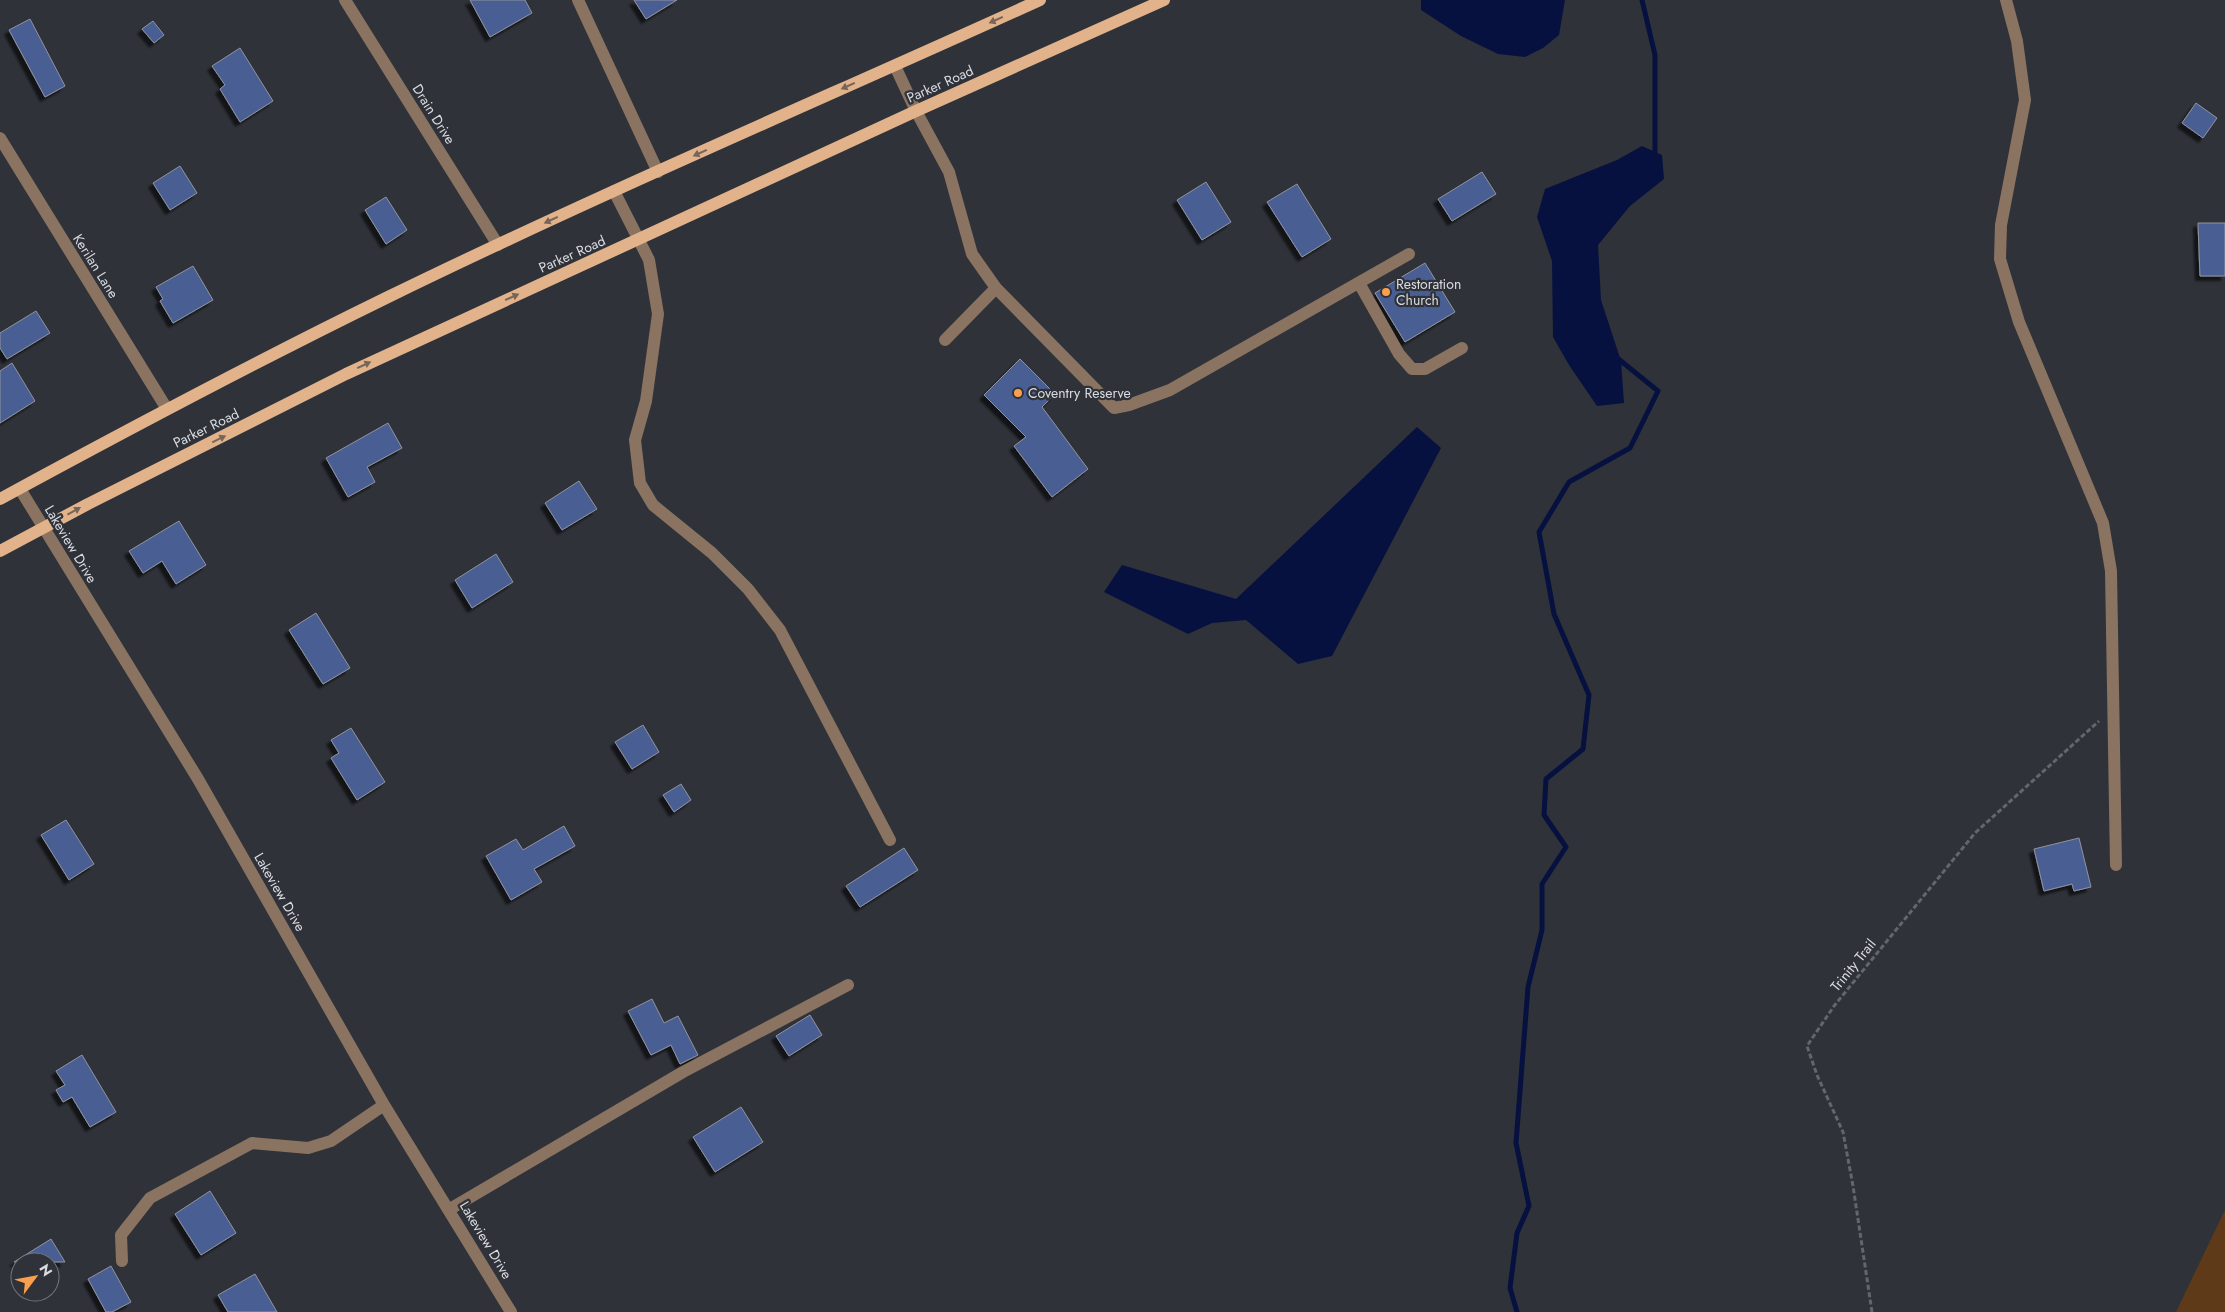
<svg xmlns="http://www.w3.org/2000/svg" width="2225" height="1312" font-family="Jost,sans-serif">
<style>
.green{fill:#5f3a19}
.water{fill:#061140}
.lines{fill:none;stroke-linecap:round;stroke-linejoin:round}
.stream{stroke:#061140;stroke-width:5}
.building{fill:#495e93;stroke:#90949d;filter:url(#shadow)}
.path{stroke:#64666d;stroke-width:3;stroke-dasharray:5 2.5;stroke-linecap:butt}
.minor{stroke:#8a7360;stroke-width:12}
.major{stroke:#e2b28b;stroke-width:12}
.oneway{fill:#77655a}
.poi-dot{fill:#fa9f4e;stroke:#2f3239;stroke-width:2}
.labels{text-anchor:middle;stroke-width:4.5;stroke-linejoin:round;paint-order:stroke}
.street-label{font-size:14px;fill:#dadce1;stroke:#2f3239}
.poi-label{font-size:14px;fill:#dadce1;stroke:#2f3239;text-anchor:start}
</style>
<defs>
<filter id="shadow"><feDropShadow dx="-4.5" dy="4.5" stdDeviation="1" flood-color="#0009"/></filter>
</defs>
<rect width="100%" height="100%" fill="#2f3239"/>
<path class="green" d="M2225 1210V1312H2176Z"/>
<path class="water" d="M1421 0H1565L1559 35 1543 48 1525 57 1498 54 1461 36 1421 10Z
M1642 146 1662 155 1664 179 1630 206 1598 245 1601 300 1621 361 1624 403 1597 406 1569 365 1553 337 1552 261 1537 217 1545 189 1617 160Z
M1417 427 1441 448 1332 656 1298 664 1246 620 1212 623 1188 634 1104 592 1122 565 1236 599Z"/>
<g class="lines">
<path class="stream" d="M1642 0 1655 55V152L1650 156
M1517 1312 1510 1288 1517 1233 1529 1206 1516 1143 1528 987 1542 930V884L1566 847 1544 815 1546 779 1583 749 1589 695 1554 614 1539 532 1569 482 1630 448 1658 391 1616 357"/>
</g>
<path class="building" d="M470 0H525L532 13 490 37Z
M634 0H677L646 19Z
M30 19 65 86 45 97 9 30Z
M153 21 164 35 154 43 142 29Z
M240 48 273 101 240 122 220 89 225 85 212 66Z
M2196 103 2217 118 2203 138 2182 123Z
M180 166 197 193 170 210 153 183Z
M1482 172 1496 194 1452 221 1438 199Z
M1206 182 1231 222 1202 240 1177 200Z
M1297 184 1331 239 1302 257 1267 202Z
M386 197 407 230 386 244 365 210Z
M2198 223H2225V276H2200Z
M1425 263 1455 312 1405 342 1375 293Z
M193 266 213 300 173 323 160 301 163 299 156 287Z
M36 311 50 333 7 359 0 348V333Z
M1020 359 1055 394 1042 407 1088 469 1052 497 1014 446 1026 437 984 395Z
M12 363 35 401 0 423V371Z
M388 423 402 448 367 467 375 482 348 497 326 458Z
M579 481 597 509 562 530 545 503Z
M179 521 206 565 176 584 162 561 143 573 129 551Z
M496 554 513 582 472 608 455 580Z
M316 613 350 668 323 684 289 630Z
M643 725 659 752 632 769 615 742Z
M351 728 385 782 357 800 331 758 339 753 331 740Z
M681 784 691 800 674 812 663 795Z
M66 820 94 864 69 880 41 835Z
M564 826 575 846 534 869 542 882 511 900 486 856 516 839 523 850Z
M2079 838 2091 887 2074 891 2072 884 2044 891 2034 849Z
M904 848 918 870 860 907 846 886Z
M652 999 664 1023 678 1016 698 1055 680 1064 671 1045 651 1055 628 1011Z
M810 1015 822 1035 789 1056 776 1036Z
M82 1055 116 1112 90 1127 72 1097 63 1102 56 1090 65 1085 56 1071Z
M741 1107 763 1142 715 1172 693 1137Z
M210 1191 236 1233 201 1255 175 1214Z
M51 1239 65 1262H14Z
M111 1266 131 1302 112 1312H106L88 1279Z
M255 1274 277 1312H228L218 1295Z"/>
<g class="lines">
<path class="path" d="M1872 1312 1853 1186 1843 1132 1817 1075 1807 1046 1834 1006 1975 833 2099 721"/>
<path class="minor" d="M345 0 498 245
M578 0 658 172
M2006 0 2017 41 2025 100 2001 225 2000 259 2019 322 2103 523 2111 571 2116 865
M895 66 916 111 949 172 972 254 996 288 1114 408 1129 405 1170 390 1409 254
M0 138 167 409
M614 191 649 260 658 314 646 401 635 440 640 483 653 505 712 553 748 589 780 630 890 840
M1359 283 1399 354 1412 369H1425L1462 348
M945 340 996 288
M20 489 198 779 384 1105 511 1312
M450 1209 683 1072 848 985
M122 1261 121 1235 150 1198 252 1143 308 1148 331 1141 384 1105"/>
<path class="major" d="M0 499C127 430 255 362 386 298 601 193 822 99 1040 0
M0 551 88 504 346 374 916 111 1164 0"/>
</g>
<defs><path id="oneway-solid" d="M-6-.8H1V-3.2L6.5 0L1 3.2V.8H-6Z" transform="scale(1.25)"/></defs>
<g class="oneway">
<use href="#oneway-solid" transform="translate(996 20) rotate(156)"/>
<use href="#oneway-solid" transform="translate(848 86) rotate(156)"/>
<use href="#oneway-solid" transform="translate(700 153) rotate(156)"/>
<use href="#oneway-solid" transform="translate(551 220) rotate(155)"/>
<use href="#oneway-solid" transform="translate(512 297) rotate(-24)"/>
<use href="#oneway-solid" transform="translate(364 365) rotate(-25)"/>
<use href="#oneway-solid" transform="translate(219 439) rotate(-26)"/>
<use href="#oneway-solid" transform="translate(74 511) rotate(-29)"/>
</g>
<g class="poi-dot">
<circle cx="1386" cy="292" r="5"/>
<circle cx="1018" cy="393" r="5"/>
</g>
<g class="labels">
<g class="street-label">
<text transform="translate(940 84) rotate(-24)" y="5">Parker Road</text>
<text transform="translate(434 114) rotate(58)" y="5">Drain Drive</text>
<text transform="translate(572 254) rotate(-24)" y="5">Parker Road</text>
<text transform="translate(96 266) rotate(58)" y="5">Kerilan Lane</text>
<text transform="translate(206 428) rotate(-26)" y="5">Parker Road</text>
<text transform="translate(71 544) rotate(59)" y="5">Lakeview Drive</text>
<text transform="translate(280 892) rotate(60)" y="5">Lakeview Drive</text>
<text transform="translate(1853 965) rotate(-51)" y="5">Trinity Trail</text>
<text transform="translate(486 1240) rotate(59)" y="5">Lakeview Drive</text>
</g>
<g class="poi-label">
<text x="1396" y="289">Restoration<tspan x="1396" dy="16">Church</tspan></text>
<text x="1028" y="398">Coventry Reserve</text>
</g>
</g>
<g transform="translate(35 1277) rotate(58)"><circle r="24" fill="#2f3239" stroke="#73767c"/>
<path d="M0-4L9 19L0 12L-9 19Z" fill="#fa9f4e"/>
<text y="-8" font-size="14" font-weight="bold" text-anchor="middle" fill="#dadce1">N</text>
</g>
</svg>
